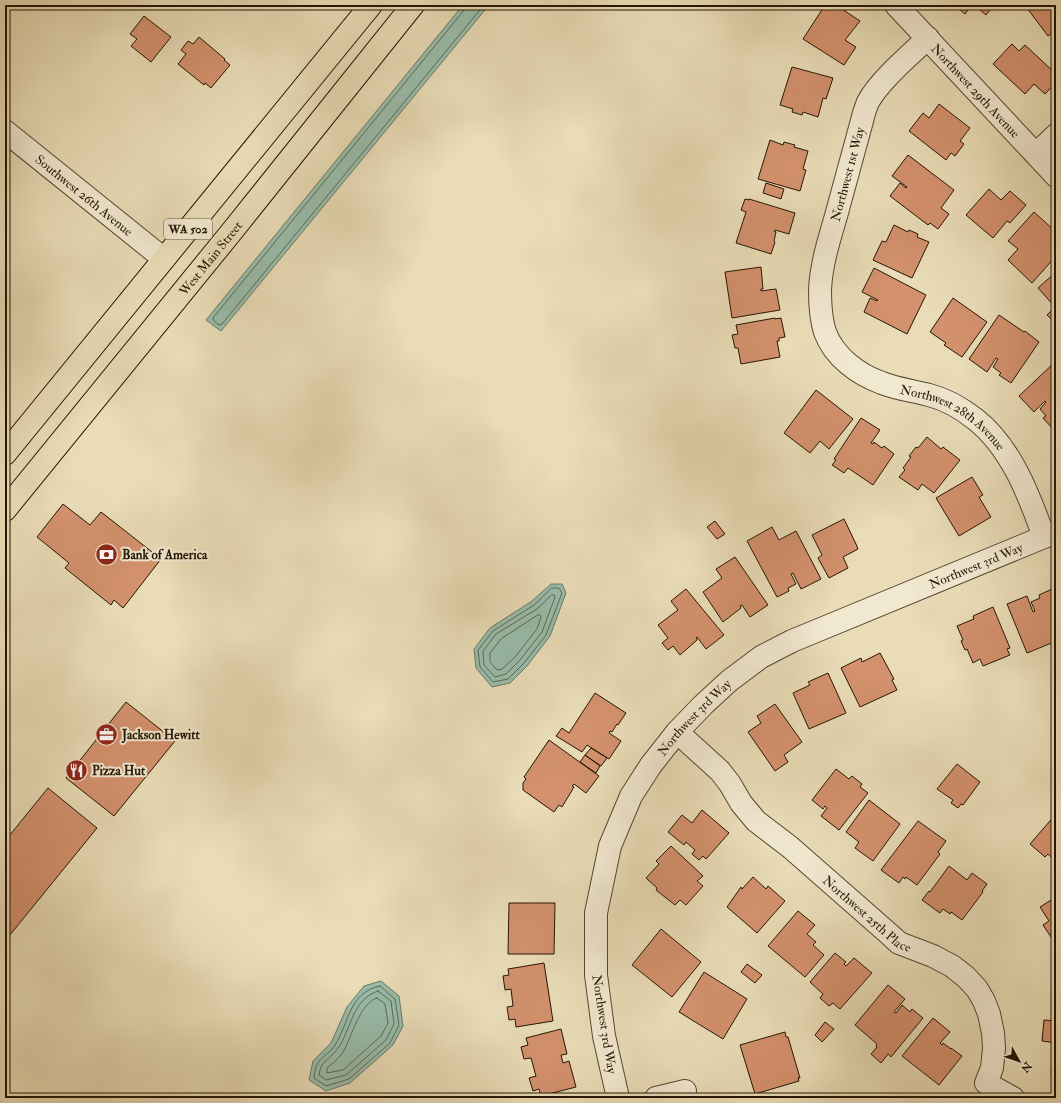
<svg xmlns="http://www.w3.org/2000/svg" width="1061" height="1103" font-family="'IM FELL Double Pica',serif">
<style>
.water{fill:#98bcaa;stroke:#6a7967}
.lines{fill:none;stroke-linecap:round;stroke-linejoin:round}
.shore{stroke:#5e6856;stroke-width:1}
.building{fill:#d3916d;stroke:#241503}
.minor-casing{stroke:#554730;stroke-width:24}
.highway-casing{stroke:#241503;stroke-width:24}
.minor{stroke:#f1e8d0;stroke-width:22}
.highway{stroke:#e9dcb7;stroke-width:22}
.labels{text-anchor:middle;stroke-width:4;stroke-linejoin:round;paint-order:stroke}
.shield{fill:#f1e8d0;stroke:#625440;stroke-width:1}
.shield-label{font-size:12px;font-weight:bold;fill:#241503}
.street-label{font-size:13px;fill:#241503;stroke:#f1e8d0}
.poi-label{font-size:13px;font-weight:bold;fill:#241503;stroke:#f1e8d0;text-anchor:start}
</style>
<rect width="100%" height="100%" fill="#e9dcb7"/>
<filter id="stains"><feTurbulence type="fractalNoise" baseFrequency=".005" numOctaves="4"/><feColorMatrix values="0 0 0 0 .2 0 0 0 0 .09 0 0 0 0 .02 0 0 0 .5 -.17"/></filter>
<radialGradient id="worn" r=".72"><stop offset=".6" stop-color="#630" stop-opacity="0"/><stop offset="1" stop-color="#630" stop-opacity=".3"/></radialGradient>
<path class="water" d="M463 5H489L221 331 206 320Z
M551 584H562L566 593 550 636 527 666 510 683 492 687 476 668 474 649 490 628 532 601Z
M381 981 399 996 403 1026 393 1045 350 1083 326 1091 309 1080 313 1061 331 1043 347 1007 364 986Z"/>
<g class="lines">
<path class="shore" d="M466 5 465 9 213 318 214 321 219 325 222 324 484 5
M552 588H559L562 593 546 635 524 663 508 679 493 682 480 667 478 650 493 631 534 605Z
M552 595H554L555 597 542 632 520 660 506 674 495 677 484 665 483 651 496 634 537 609Z
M538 615H540L541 617 537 629 516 656 502 669 497 670 490 662V653L501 639Z
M380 986 395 999 399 1025 390 1043 349 1079 326 1086 314 1078C316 1055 325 1060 335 1045 349 1023 349 992 380 986Z
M378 991 391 1001 394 1024 386 1040 346 1075 326 1080 319 1075C321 1059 330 1060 338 1048 352 1029 351 1000 378 991Z
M377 998 385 1004 388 1023 381 1036 343 1070 327 1073V1068C333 1063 341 1057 344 1050 352 1036 360 1003 377 998Z"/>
</g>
<path class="building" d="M825 5H836L860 21 845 40 856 47 844 65 803 39Z
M954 5H972L965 14Z
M974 5H994L986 15Z
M1031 5H1056V30L1048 36 1027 8Z
M144 16 171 37 151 62 131 46 137 39 130 34Z
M199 37 225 59 224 60 230 65 211 88 205 83 204 85 178 64 186 54 181 50 188 41 193 44Z
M1012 44 1019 51 1025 45 1056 74V82L1045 94 1034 84 1025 94 993 64Z
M792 67 833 78 826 99 823 98 818 117 803 112 802 115 792 112 793 109 780 105Z
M939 104 970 128 960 141 964 144 955 156 951 153 946 160 909 131 923 113 929 118Z
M770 140 783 145 784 142 795 145 794 147 808 151 803 169 806 170 800 191 758 179Z
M908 155 954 190 941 208 949 214 938 229 930 223 928 225 890 196 900 183 906 188 907 187 892 176Z
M766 183 784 189 781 199 763 193Z
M989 189 1001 200 1010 191 1026 205 1010 223 1007 221 993 238 966 215Z
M745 199 749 200V199L795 213 789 234 775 230 774 231 776 232 774 241 775 242 771 254 736 243 746 212 741 210Z
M1034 212 1056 232V256L1032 283 1008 260 1018 249 1008 241Z
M894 225 908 232 909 230 918 234 917 237 929 242 912 278 873 260 882 241 886 242Z
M761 267 763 289H761V291L776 289 780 310 732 318 725 272Z
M874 268 926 295 907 334 864 312 870 298 877 301 878 300 862 292Z
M1056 272V324L1047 315 1055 307 1038 288Z
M953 298 987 322 962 357 944 345 946 343 930 332Z
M999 315 1024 332 1025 331 1039 342 1011 383 999 375 1001 373 993 367 998 359 996 358 987 372 969 359Z
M775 318V319L781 318 785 337 779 338V341H777L780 357 741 364 738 348H735L732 335 738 334 736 325Z
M1056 361V428L1054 430 1043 418 1046 416 1040 409 1046 402 1045 401 1034 412 1019 396Z
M816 390 853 419 829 449 820 441 810 453 784 433Z
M861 418 880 430 871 443 873 444 874 442 882 448 884 446 894 454 873 485 848 468 844 473 832 465 836 460 834 459Z
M927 437 941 449 943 447 960 460 934 493 922 484 918 490 899 477 905 470 903 468 911 457 909 456 916 447 918 448Z
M972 477 983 495 979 497 991 517 959 536 936 498Z
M63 504 90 525 101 512 161 559 123 608 114 600 111 605 65 568 69 563 37 537Z
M844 519 856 544 858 549 843 557 848 568 829 578 818 558 822 555 812 535Z
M715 521 725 534 717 539 707 527Z
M772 527 779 540 796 531 821 579 801 589 793 573 791 574 796 584 788 588 789 591 777 597 747 541Z
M735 557 768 605 750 617 742 605 740 606 741 608 723 622 703 592 722 578 716 569Z
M686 589 724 635 706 649 697 637 696 638 697 640 680 655 673 646 668 650 662 643 668 638 658 625 678 610 671 601Z
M1052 589 1056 598V643L1054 642 1027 653 1007 604 1027 596 1033 612 1035 611 1031 602 1040 598 1039 595Z
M993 607 1010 648 1007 649 1010 655 983 666 980 659 973 663 967 649 965 650 961 641 963 640 957 626 974 619 973 616Z
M880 653 894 679 892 680 897 690 860 707 841 668 861 658 862 662Z
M828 673 846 713 809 729 793 693 810 685 808 682Z
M595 693 626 713 618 725 617 724 612 732 610 731 609 733 621 741 609 759 587 745 582 752 556 736 562 728 569 733Z
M126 702 175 741 114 816 66 778Z
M775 704 802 742 784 755 788 762 775 771 748 732 761 723 757 716Z
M549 740 599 776 586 793 574 784 572 786 574 787 562 807 559 805 554 812 523 790V783L526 779 524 777Z
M591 748 607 758 601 766 585 755Z
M585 755 600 766 596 773 580 762Z
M957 764 980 782 963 805 961 804 958 808 951 803 953 800 937 789Z
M836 769 849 779 852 776 862 784 860 787 868 793 839 830 821 816 827 808 825 806 823 809 812 800Z
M48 788 97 828 5 941V841Z
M869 800 900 824 873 861 855 848 859 842 846 832Z
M702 810 729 833 706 859 703 856 699 860 692 854 695 850 686 842 684 845 668 832 682 815 692 823Z
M1056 814V862L1048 854 1045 857 1030 844Z
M918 821 946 841 938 852 940 854 917 885 906 877 905 879 903 877 899 883 881 870Z
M671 846 703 876 697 881 703 886 686 905 680 900 675 905 656 890 657 888 646 878 659 864 656 861Z
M949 866 967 880 972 873 987 884 982 891 983 892 962 920 951 912 950 914 943 909 940 913 922 900 929 891 930 892Z
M753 877 766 889 768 886 785 901 757 933 727 907 741 887 742 889Z
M1056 897V942L1055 943 1043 925 1049 921 1040 907Z
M509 903H555L554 954H508Z
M798 911 815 925 807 934 816 942 813 945 824 955 805 977 768 946Z
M661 929 701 962 672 997 632 965Z
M835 953 846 962 844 964 846 966 854 958 872 973 840 1009 833 1003 829 1006 820 998 823 994 810 982Z
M544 963 553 1021 516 1027 515 1019 509 1020 507 1007 513 1006 511 989 505 990 503 976 509 975 508 969Z
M747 964 762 975 755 983 741 972Z
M704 972 747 999 723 1039 679 1012Z
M888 985 905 999 894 1012 896 1013 902 1005 910 1012 912 1009 923 1018 891 1057 888 1054 881 1063 871 1054 877 1047 876 1046 877 1044 855 1025Z
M1056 1017V1043L1042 1041 1044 1020 1056 1021Z
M933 1018 950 1032 940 1043 942 1045 943 1043 951 1049V1048L962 1056 939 1085 902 1056Z
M825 1022 834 1029 822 1042 815 1035Z
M561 1029 567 1054 561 1055 563 1063 569 1061 576 1087 541 1096 539 1089 533 1091 529 1078 536 1076 531 1058 524 1059 521 1047 528 1045 526 1038Z
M785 1032 786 1037H788L800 1078H798L799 1081 755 1094 740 1045Z
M1053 1050H1056V1074H1051Z
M573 1095 574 1098H563Z"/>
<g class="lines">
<defs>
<g id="minor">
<path id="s1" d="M896 5 1056 176"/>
<path id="s2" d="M928 38C910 55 879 81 868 102 866 107 864 112 863 117 854 150 845 183 836 216 829 240 821 265 820 290 820 303 821 320 825 332 834 357 859 375 882 383 897 389 914 391 929 395 945 399 961 408 975 419 1011 447 1029 495 1044 537"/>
<path id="s3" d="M5 131 164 259"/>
<path d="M1036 154 1056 135"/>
<path id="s4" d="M677 732 720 771 730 784 741 803 756 821 790 847 888 933 899 943 933 956 952 966 966 977 977 989 984 1001 989 1014 993 1033 994 1048 992 1068 986 1083 1013 1098"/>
<path id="s5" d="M618 1098 604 1036 596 975V913L610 846 631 796 651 765 677 732 703 705 729 681 761 657 792 641 1056 532"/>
<path d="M656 1098 685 1091"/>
</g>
<g id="highway">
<path d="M5 454 371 5"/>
<path id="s6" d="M5 510 233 230 413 5"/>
</g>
</defs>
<use href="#minor" class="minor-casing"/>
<use href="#highway" class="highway-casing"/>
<use href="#minor" class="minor"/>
<use href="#highway" class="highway"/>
</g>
<defs>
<symbol id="bank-disc" viewBox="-11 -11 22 22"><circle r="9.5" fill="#8f2418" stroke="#f1e8d0"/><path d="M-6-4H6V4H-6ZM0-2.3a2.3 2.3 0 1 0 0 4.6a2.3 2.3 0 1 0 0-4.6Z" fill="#fff"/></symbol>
<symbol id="office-disc" viewBox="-11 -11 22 22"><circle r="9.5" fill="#8f2418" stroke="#f1e8d0"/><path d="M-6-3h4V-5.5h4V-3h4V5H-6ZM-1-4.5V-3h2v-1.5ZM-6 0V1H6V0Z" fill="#fff"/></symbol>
<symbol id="restaurant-disc" viewBox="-11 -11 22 22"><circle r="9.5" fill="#8f2418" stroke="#f1e8d0"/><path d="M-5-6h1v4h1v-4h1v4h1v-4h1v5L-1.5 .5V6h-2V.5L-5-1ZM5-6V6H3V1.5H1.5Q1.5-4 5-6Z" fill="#fff"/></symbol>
</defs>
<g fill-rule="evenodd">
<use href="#bank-disc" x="94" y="542" width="25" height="25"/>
<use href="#office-disc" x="94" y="722" width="25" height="25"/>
<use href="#restaurant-disc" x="64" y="758" width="25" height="25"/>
</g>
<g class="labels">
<rect class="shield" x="164" y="219" width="48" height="20" rx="3"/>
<g class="shield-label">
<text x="188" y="233">WA 502</text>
</g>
<g class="street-label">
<text dy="5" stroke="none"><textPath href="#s1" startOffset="117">Northwest 29th Avenue</textPath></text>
<text transform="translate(847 174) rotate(-75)" y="5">Northwest 1st Way</text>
<text dy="5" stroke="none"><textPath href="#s3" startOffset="102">Southwest 26th Avenue</textPath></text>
<text dy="5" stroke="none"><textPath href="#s6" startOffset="325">West Main Street</textPath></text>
<text dy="5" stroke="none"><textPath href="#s2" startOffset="484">Northwest 28th Avenue</textPath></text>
<text dy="5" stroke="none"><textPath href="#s5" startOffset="735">Northwest 3rd Way</textPath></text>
<text dy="5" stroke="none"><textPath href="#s5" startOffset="411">Northwest 3rd Way</textPath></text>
<text dy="5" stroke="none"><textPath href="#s4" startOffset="265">Northwest 25th Place</textPath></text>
<text transform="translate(605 1024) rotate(81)" y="5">Northwest 3rd Way</text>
</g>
<g class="poi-label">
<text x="122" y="559">Bank of America</text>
<text x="122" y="739">Jackson Hewitt</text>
<text x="92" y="775">Pizza Hut</text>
</g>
</g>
<rect width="1061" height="1103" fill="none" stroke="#e9dcb7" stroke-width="20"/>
<rect x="6" y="6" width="1049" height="1091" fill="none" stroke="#241503" stroke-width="2"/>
<rect x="10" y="10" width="1041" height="1083" fill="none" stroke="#241503"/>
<g transform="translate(1019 1061) rotate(130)" stroke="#f1e8d0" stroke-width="3" paint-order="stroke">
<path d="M0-3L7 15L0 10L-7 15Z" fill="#241503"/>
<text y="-6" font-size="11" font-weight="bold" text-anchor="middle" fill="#241503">N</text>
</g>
<rect width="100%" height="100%" filter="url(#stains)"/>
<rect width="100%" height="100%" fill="url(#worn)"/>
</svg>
